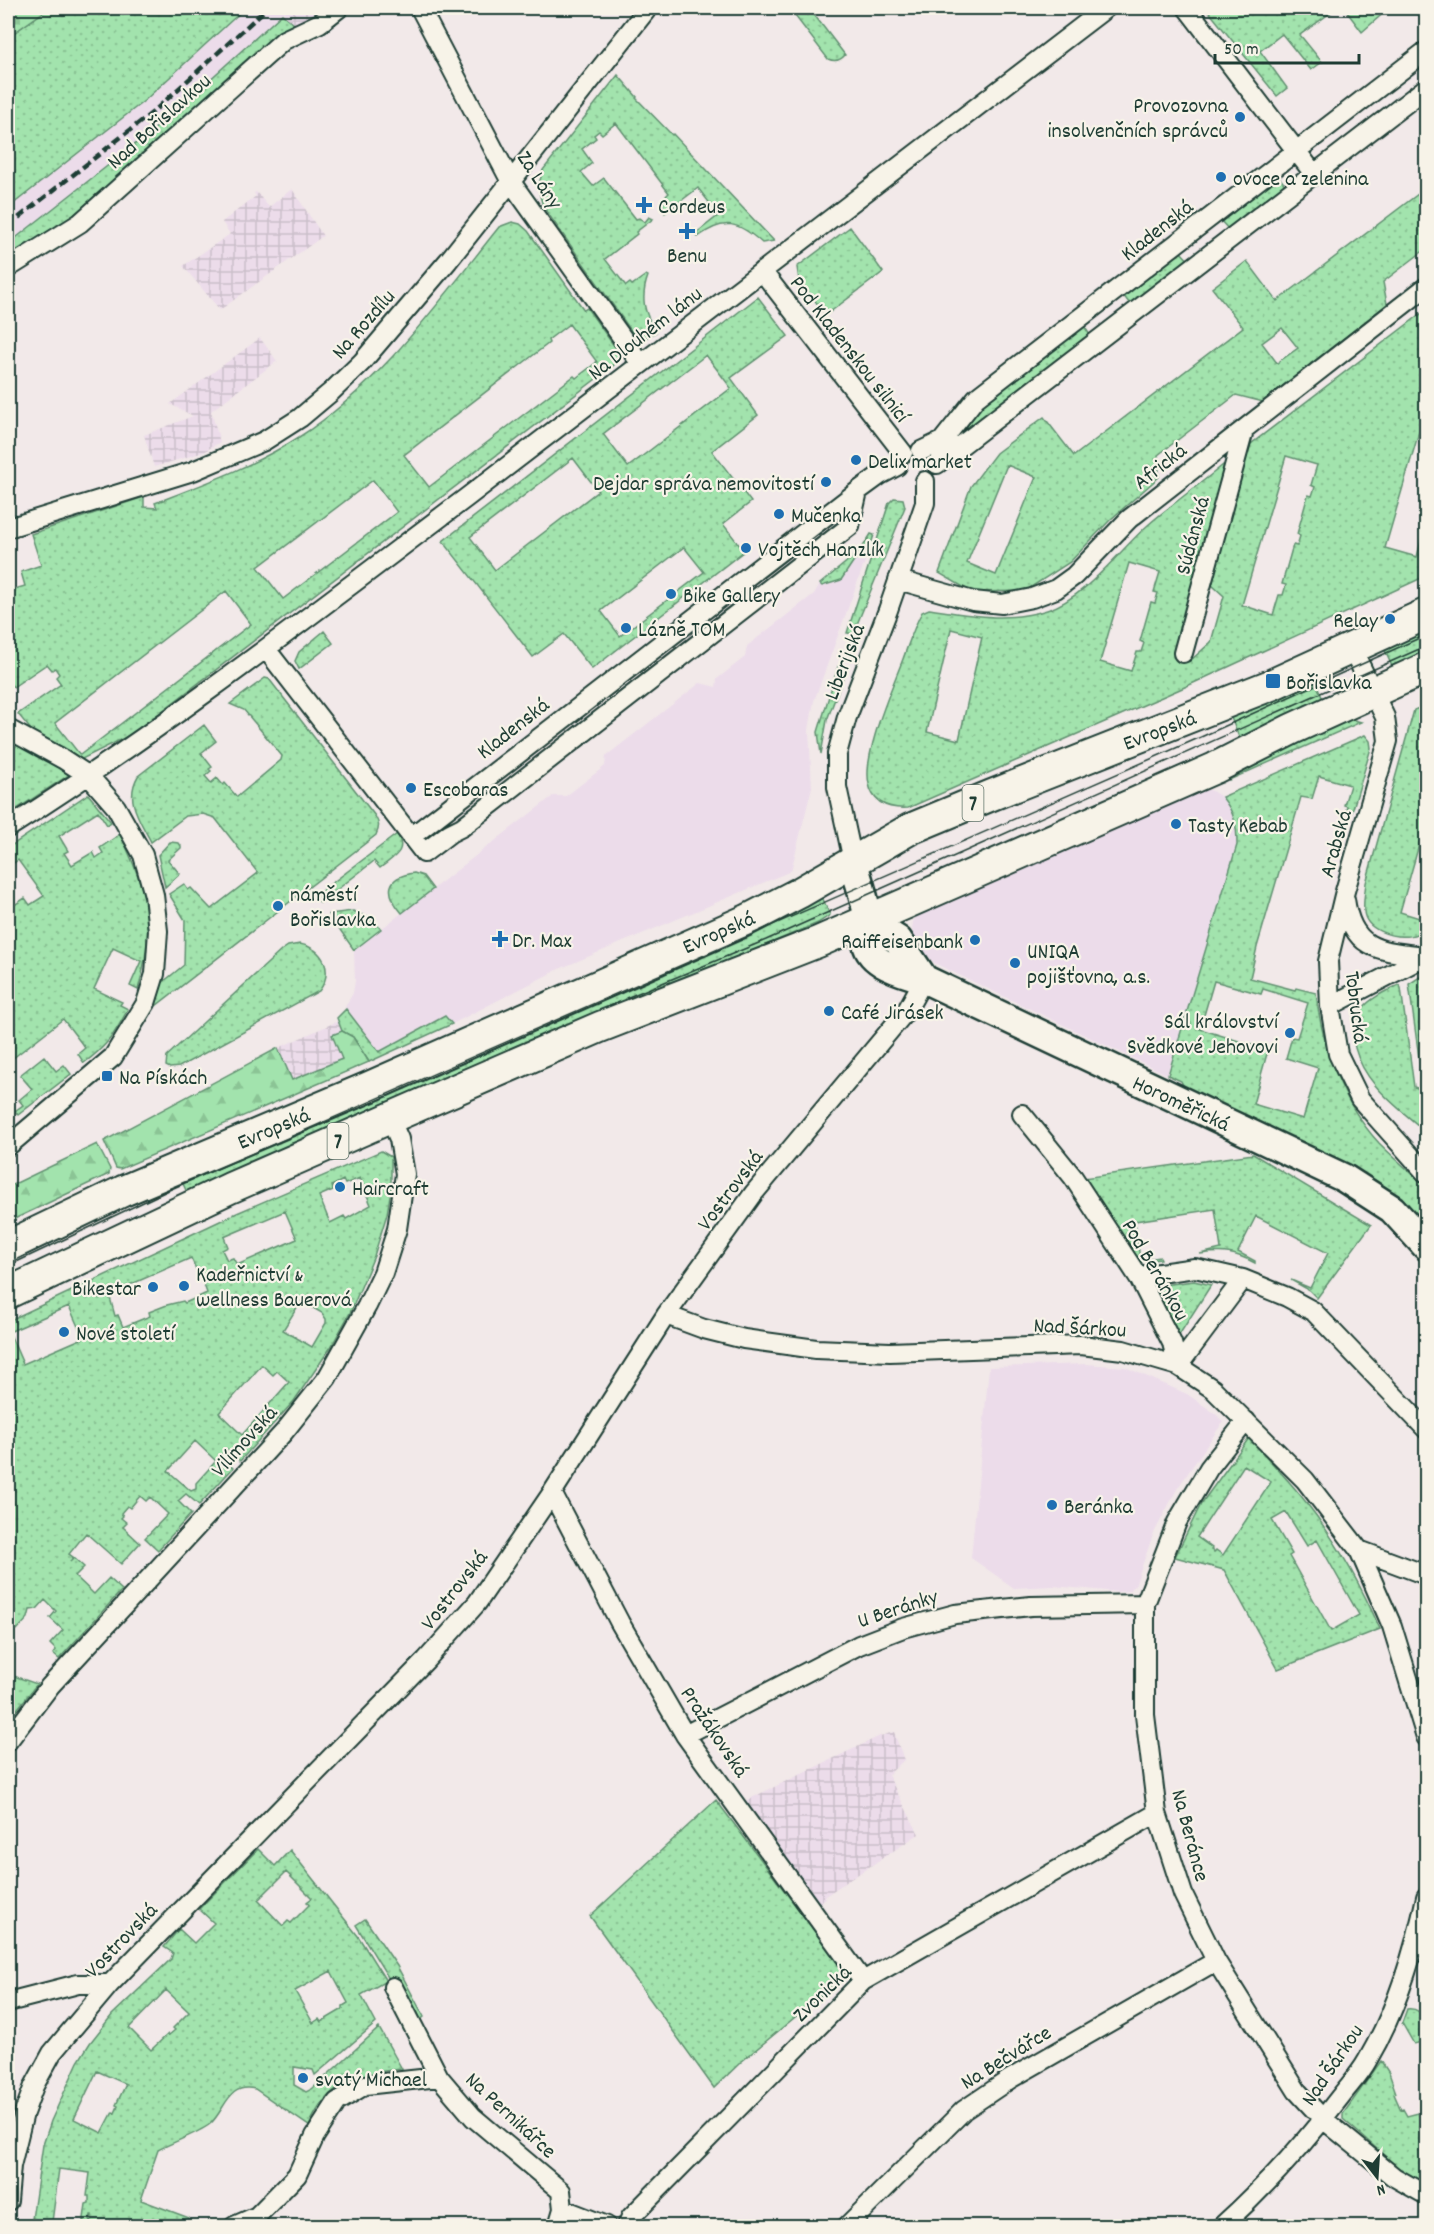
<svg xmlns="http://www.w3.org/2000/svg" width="1434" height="2234" font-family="Dekko,sans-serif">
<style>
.built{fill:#ecdcea}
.industrial{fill:url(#industrial-grid)}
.green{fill:url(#green-dots);stroke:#609070;stroke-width:1.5;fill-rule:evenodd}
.forest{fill:url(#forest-firs);stroke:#609070;stroke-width:1.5}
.cemetery{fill:url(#cemetery-stones);stroke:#609070;stroke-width:1.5}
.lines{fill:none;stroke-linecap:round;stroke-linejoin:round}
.street-casing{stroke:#1f3d34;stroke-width:22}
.secondary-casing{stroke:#1f3d34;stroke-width:32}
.primary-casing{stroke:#1f3d34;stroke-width:34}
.street{stroke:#f7f3e8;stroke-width:18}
.secondary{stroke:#f7f3e8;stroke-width:27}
.primary{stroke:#f7f3e8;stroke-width:30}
.tram{stroke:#1f3d34;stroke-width:1.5}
.rail{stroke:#1f3d34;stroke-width:4.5;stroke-dasharray:9 4.5;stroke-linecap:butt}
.poi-dot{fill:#1f6fb2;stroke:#f7f3e8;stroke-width:2}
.labels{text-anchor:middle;stroke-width:4.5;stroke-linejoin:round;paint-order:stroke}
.shield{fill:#f7f3e8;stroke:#60746a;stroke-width:1.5}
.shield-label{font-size:21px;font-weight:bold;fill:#1f3d34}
.poi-label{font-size:22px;fill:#1f3d34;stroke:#f7f3e8;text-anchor:start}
.street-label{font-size:22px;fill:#1f3d34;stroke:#f7f3e8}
</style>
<defs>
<pattern id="industrial-grid" width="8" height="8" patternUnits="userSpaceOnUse" patternTransform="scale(1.5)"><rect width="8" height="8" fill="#ecdcea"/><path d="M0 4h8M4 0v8" fill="none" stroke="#cabec9"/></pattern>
<pattern id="green-dots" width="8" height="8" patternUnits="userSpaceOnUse" patternTransform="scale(1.5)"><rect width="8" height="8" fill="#a2e3ad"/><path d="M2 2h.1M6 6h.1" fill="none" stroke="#8bc495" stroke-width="1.8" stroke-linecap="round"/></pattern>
<pattern id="forest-firs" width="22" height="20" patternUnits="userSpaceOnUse" patternTransform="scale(1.5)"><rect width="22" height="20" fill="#a2e3ad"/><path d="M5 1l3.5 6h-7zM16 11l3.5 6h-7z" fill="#8bc495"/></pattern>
<pattern id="cemetery-stones" width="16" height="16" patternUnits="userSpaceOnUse" patternTransform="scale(1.5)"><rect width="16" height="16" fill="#a2e3ad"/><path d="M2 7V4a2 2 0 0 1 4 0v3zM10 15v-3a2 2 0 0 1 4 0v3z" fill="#8bc495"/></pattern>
</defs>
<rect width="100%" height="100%" fill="#f2e9e9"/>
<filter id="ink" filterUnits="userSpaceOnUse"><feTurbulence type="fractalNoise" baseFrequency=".0167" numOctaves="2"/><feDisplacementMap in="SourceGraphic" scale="12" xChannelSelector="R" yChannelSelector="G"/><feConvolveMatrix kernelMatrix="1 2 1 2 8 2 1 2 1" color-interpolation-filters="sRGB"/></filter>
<g filter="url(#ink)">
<path class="built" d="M242 8H288L163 123 8 244V208L144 101 244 10Z
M867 556 814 701 809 730 812 787 791 871 559 969 452 1024 446 1016 379 1052 345 1007 353 993 355 981 354 950 553 796H566L605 766 606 756 700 683 716 687 717 679 745 657 747 646 814 594 820 584 856 559Z
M1205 787 1222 797 1230 807 1236 820 1237 845 1168 1075 934 963 916 945 912 930 913 922 919 912Z
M1086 1364 1125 1367 1187 1394 1216 1414 1223 1422 1177 1489 1153 1535 1136 1583 1130 1591 1118 1592 1053 1586 1014 1588 971 1558 989 1367Z"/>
<path class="industrial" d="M289 8H330L323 14 295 25 282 14Z
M292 189 323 236 220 310 183 266 230 234 222 222 256 196 254 193 256 192 269 207Z
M260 338 277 361 211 411 220 442 204 452 154 467 144 435 193 416 170 404Z
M338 1021 342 1031 332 1036 342 1059 292 1080 278 1048Z
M894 1732 904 1760 888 1775 919 1834 825 1896 826 1898 819 1903 745 1801 880 1736Z"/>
<path class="green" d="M49 8H242L244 9 144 101 8 208V37Z
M789 8H809L845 55C840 61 835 62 828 59Z
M1206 8H1337L1300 35 1322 62 1311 70 1282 34 1260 51 1287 88 1277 96Z
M1344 8H1385L1387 10 1362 32Z
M282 14 295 25 276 37 73 216 8 257V244L162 123Z
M618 75 637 97 636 98 672 135 673 134 774 241 762 243C739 222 724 217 698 237L695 234 719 215 698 188 665 213 662 200 669 193 616 123 602 134 599 131 594 135 596 138 582 149 592 163 581 172 593 186 604 178 636 219 639 218 645 222 649 217 653 219 636 232 637 234 605 259 626 286 630 283 632 285 646 275 648 276C640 298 644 313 656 332L644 339 632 332 544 208C538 194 538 184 543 170Z
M1277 175 1287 187 1230 231 1220 220Z
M1426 188V249L1383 282 1387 304 1263 402 1236 395 1158 455 1159 477 1110 520 1070 562 1025 591 972 592 939 573 971 486 996 453 1044 417 1074 456 1243 327 1212 288 1247 261 1277 301ZM1282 328 1298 348 1277 363 1262 343ZM1007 465 1036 477 996 575 967 563Z
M512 222 520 224 528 231 584 310 587 308 617 350 619 359 613 366 132 734 76 762 36 736 18 714 61 684 56 677 59 674 55 668 52 670 47 664 13 687 9 682 8 683V591L25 586 21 572 41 565 31 534 144 497V507L157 508 155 503C204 484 254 466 299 437 381 384 438 303 499 227ZM569 324 597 362 576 378 574 376 429 487 404 455 549 343 548 340ZM373 480 397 512 283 599 258 567ZM226 591 251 624 80 755 55 723Z
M850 227 883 272 826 315 799 280 797 267Z
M1180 251 1190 262 1132 307 1123 295Z
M758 297 788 336 731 378 758 415 712 451 751 502 723 524 744 551 592 669 564 634 533 657 443 541ZM706 355 731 388 628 467 603 434ZM573 458 598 491 495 570 470 537ZM684 547 704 572 620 636 601 611Z
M1426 310V408L1385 548 1417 557 1422 537 1426 538V576L1187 686 908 808C890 809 873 804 869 784 862 755 892 688 903 659 909 643 914 626 922 612L929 609C969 615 1007 623 1047 610 1085 598 1119 551 1148 525 1172 504 1199 485 1223 465L1225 469 1176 658 1190 661 1211 642 1224 596 1212 585 1210 577 1247 447ZM1286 456 1317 465 1311 485 1315 487 1312 496 1308 495 1297 534 1300 536 1297 546 1293 545 1282 584 1286 585 1283 595H1279L1273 615 1242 605ZM1129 563 1160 572 1154 592 1158 593 1155 603 1151 602 1140 641 1144 643 1141 652H1137L1131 671 1100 662ZM951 629 982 637 959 740 927 732Z
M1084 326 1092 338 970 431 963 425 973 412Z
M894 498 903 499 905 507 853 634 847 633 889 503Z
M871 534 874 535 867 556 855 559 841 580 822 586 820 584 861 550Z
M1426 625V655L1394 671 1383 646Z
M324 631 333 643 299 669 295 661 299 652Z
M838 667 844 675 827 720 821 754 818 732Z
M265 678 269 679 375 816C379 823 380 827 376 835L148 1012 157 987 184 965 185 920 169 894 184 884 188 890 191 888 211 909 258 873 215 818 203 814 186 816 151 842C140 820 124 800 138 776L204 725 216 741 201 753 212 767 209 769 211 771 205 776 211 783 217 778 223 785 225 783 237 797 281 760 282 756 244 710 230 704Z
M1314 678 1324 702 1241 742 1229 713Z
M1426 705V820L1400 912 1426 920V930C1421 933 1415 935 1409 936 1392 938 1365 930 1364 911 1363 902 1365 892 1366 883L1414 710Z
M1347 718 1361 722 1229 780 1226 775Z
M8 733 59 764 69 775 8 815Z
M1365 735 1370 741 1371 748 1352 812 1346 811 1347 806 1344 805 1350 785 1319 776 1312 799 1301 797 1257 947 1250 978 1295 990 1296 988 1316 993C1322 1047 1342 1103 1379 1143 1394 1158 1411 1172 1426 1187V1226L1413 1212 1185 1089 1181 1081 1168 1075 1237 845C1237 826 1235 813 1222 797ZM1214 981 1261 994 1263 989 1308 1003 1297 1038 1292 1037 1286 1058 1318 1068 1303 1119 1253 1104 1268 1050 1200 1029Z
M88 794 111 822 107 825 98 811 59 836 68 851 64 853 72 865 93 852 96 858 103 853 100 848 120 834C148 891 156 927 138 990L130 986 141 961 113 948 94 989 122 1002 120 1005 128 1009C115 1034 107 1046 84 1063L78 1054 85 1048 63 1019 8 1062V909L25 898 30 905 44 896 18 860 8 867V848Z
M397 834C408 852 393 857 380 868L374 861 320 903 315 896Z
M170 842 179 843 181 846V848L168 860 180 874 165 887 158 855Z
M414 873 423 876 433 889 402 913C385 893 385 877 414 873Z
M822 897 830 915 818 923 585 1021 189 1197 180 1177Z
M353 911 371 919 381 929 354 950 329 914Z
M300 944C324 949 334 971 319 991L179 1067 170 1068 166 1066 167 1056 282 950 288 946Z
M1426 973V1081L1422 1080 1409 984Z
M1399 985 1401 988 1414 1087 1426 1091V1132C1409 1117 1390 1103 1375 1085 1359 1066 1343 1032 1361 1010 1370 998 1386 991 1399 985Z
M346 1009 379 1052 445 1016 452 1024 369 1062 353 1037 342 1031 337 1018Z
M44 1056 56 1071 64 1065 71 1074 18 1115 15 1111 23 1105 19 1100 32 1089 20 1075Z
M381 1151 391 1157V1189L387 1214 374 1256 351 1311 331 1347 294 1401 240 1461 227 1449 220 1456 233 1468 199 1505 186 1494 178 1501 191 1514 158 1550 145 1538 168 1514 150 1497 146 1501 140 1496 130 1508 127 1506 121 1513 123 1516 121 1518 127 1523 123 1527 140 1543 121 1564 86 1533 69 1554 73 1557 70 1562 74 1558 84 1567 75 1576 94 1594 109 1578 122 1590 59 1659 53 1654 56 1650 50 1644 63 1630 50 1618 56 1611 45 1600 37 1609 30 1610 28 1618 17 1630 8 1621V1321L237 1213ZM360 1178 371 1205 346 1219 344 1216 330 1223 319 1196 333 1190 332 1186 343 1180 345 1184ZM285 1211 297 1239 237 1265 233 1258 227 1260 222 1250 228 1247 224 1237ZM191 1258 196 1269 198 1268 207 1293 185 1303 183 1301 167 1305 149 1312 150 1316 123 1327 118 1315 115 1316 109 1294ZM301 1301 322 1313 326 1319V1323L312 1347 283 1330ZM69 1306 83 1338 23 1364 9 1332ZM262 1365 273 1375 277 1371 289 1382 242 1435 219 1413ZM195 1441 216 1461 196 1483V1489L191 1491 168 1471Z
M1253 1154 1371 1225 1317 1298 1309 1290 1291 1280 1310 1288 1328 1253 1256 1216 1238 1252 1255 1261V1263C1234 1252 1224 1251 1200 1254L1221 1249 1215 1209 1135 1221 1140 1260 1160 1257 1161 1259 1139 1262 1083 1178Z
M1194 1281 1211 1285 1174 1343 1155 1286Z
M1249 1438C1268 1459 1288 1479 1305 1501 1336 1540 1360 1583 1380 1629L1278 1669 1224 1570 1175 1557 1201 1504ZM1244 1465 1271 1482 1223 1555 1216 1550 1214 1552 1211 1550 1212 1548 1197 1537ZM1286 1512 1307 1546 1317 1540 1359 1615 1331 1631 1289 1556 1292 1554 1272 1520Z
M8 1674 37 1684 8 1721Z
M716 1800 847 1974 741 2062 714 2088 590 1916Z
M258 1849 275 1866 290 1850 358 1936 386 1981 361 1995 376 2023 315 2075 313 2070 294 2067V2085L306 2092 312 2089 379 2028 402 2069C357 2073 328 2082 309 2126L255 2089C228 2082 225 2111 210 2124 197 2134 173 2142 158 2150L141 2200 189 2218 186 2226H91L92 2215H91L89 2226H83L86 2204 89 2203V2196H87L90 2173 59 2169 52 2222 32 2219 43 2145 51 2121 78 2062 90 2043 112 2015 171 1959 173 1953 164 1947 179 1929 194 1943 214 1923 199 1909ZM286 1872 312 1898 307 1902 309 1905 291 1923 288 1921 283 1926 258 1900ZM331 1971 348 2003 343 2006V2009L321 2022 319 2019 313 2023 295 1991ZM166 1990 189 2012 173 2028 175 2030 169 2035 168 2034 151 2050 129 2028ZM97 2071 126 2084 116 2105 118 2106 115 2113 113 2112 102 2133 74 2119Z
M365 1919 397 1966 424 2017 416 2023 356 1925Z
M1407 2009C1426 2007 1427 2027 1426 2041L1414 2044 1402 2023Z
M1381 2061 1389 2073 1396 2093 1394 2094 1401 2110 1403 2109 1407 2116 1426 2111V2184L1409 2177 1343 2119V2114Z"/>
<path class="forest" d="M342 1031 353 1037 369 1062 120 1169 116 1168 104 1141 278 1048 292 1080 342 1059 332 1035Z
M97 1144 110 1169 109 1174 8 1222V1187Z"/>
<path class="cemetery" d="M8 8H49L8 37Z"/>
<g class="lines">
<defs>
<path id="street" d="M420 8 511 182 641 364
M1187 8 1314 174
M8 268 80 223 284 40 320 23 339 8
M762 271 903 453
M921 451 942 441 976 398 1426 51
M937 464 1426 88
M8 528 193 471 264 441 300 418 331 392 362 362 448 261 648 8
M898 580 973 601 1002 604 1032 598 1056 589 1074 576 1129 519 1426 287
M1352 648 1385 717 1388 741 1345 891 1328 961 1330 1006 1338 1054 1360 1099 1426 1173
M266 649 424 853 450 833 462 827 850 526 858 491
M1183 653 1244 430
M8 729 63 759 89 776 116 807 143 855 154 895 158 931 155 974 146 1003 113 1057 8 1146
M8 828C167 727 316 611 466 498 680 335 893 171 1106 8
M411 837 858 491 880 475 897 466
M853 861 837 787V754L847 717 888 610 925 503V481
M1345 899C1352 952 1382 951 1426 956
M1330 1006 1426 956
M1022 1114 1073 1177 1139 1278 1172 1343 1178 1366
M1146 1275 1195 1268 1243 1279 1287 1297 1313 1311 1426 1429
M666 1315 704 1329 744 1339 816 1349 890 1352 1081 1345 1123 1350 1178 1366 1213 1389 1305 1480 1359 1550 1392 1626 1426 1737
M1178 1366 1243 1279
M1246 1421 1209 1468 1177 1522 1145 1604V1715L1157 1813 1183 1894 1216 1961 1297 2091 1323 2119 1394 2177 1426 2195
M552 1493 620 1623 685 1735 863 1981
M1359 1550 1426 1575
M685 1735 859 1645 903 1628 955 1614 1031 1606 1145 1604
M8 1741 50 1686 284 1432 327 1378 367 1306 383 1273 397 1229 405 1174 399 1139 390 1118
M393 1987 439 2077 473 2117 561 2191 563 2209 558 2226
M8 2002 78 1984H110
M8 2201 11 2166 24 2113 34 2086 52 2053 110 1984 426 1660 477 1603 552 1493 666 1315 754 1193 907 1010 924 979
M563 2209 607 2226
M234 2226 257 2216 297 2175 315 2136 337 2102 365 2085 439 2077
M627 2226 631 2217 863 1981 1157 1813
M847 2226 964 2110 1010 2079 1216 1961
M1222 2226C1265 2187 1305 2143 1340 2097 1349 2085 1360 2074 1367 2061 1397 2010 1414 1954 1426 1897"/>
<path id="secondary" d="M853 861C858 880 866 901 868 920 868 926 865 933 866 939 867 965 904 972 924 979L1344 1178 1392 1209 1426 1246
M868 921 898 940 924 979"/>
<path id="primary" d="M8 1246 123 1191 369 1087 747 920 799 893 910 829 992 795 1271 685 1426 614
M8 1293 230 1188 390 1118 600 1027 818 942 1215 768 1292 729 1426 668"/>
</defs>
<use href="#street" class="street-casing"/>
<use href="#secondary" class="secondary-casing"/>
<use href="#primary" class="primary-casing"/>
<use href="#street" class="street"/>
<use href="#secondary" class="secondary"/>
<use href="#primary" class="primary"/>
<path class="tram" d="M626 998 766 940 1426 646
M8 1266 169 1190 1201 737 1426 635"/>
<path class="rail" d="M8 226 153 112 267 8"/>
</g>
</g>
<g class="poi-dot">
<circle cx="1240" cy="117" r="6"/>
<circle cx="1221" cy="177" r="6"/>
<path d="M641 196h6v6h6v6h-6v6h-6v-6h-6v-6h6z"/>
<path d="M684 222h6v6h6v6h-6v6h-6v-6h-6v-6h6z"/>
<circle cx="856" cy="460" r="6"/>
<circle cx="826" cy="482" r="6"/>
<circle cx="779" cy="514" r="6"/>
<circle cx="746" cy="548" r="6"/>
<circle cx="671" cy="594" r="6"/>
<circle cx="1390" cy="619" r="6"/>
<circle cx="626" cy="628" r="6"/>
<rect x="1265" y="673" width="16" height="16" rx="3"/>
<circle cx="411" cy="788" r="6"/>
<circle cx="1176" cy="824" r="6"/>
<circle cx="278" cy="906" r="6"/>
<path d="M497 930h6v6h6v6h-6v6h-6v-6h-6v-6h6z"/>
<circle cx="975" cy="940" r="6"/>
<circle cx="1015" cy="963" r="6"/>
<circle cx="829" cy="1011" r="6"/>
<circle cx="1290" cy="1033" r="6"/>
<rect x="101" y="1070" width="12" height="12" rx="3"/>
<circle cx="340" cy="1187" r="6"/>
<circle cx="184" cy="1286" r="6"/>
<circle cx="153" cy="1287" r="6"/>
<circle cx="64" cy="1332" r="6"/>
<circle cx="1052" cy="1505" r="6"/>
<circle cx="303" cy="2078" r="6"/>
</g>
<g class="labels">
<g class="shield">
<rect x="962.5" y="785" width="21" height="36" rx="4.5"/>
<rect x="327.5" y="1123" width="21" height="36" rx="4.5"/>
</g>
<g class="shield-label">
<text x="973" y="810">7</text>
<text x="338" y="1148">7</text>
</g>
<g class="poi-label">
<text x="1228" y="112" text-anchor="end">Provozovna<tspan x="1228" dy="25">insolvenčních správců</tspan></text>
<text x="1233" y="185">ovoce a zelenina</text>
<text x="658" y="213">Cordeus</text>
<text x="687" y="262" text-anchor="middle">Benu</text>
<text x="868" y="468">Delix market</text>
<text x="814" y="490" text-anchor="end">Dejdar správa nemovitostí</text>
<text x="791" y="522">Mučenka</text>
<text x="758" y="556">Vojtěch Hanzlík</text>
<text x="683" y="602">Bike Gallery</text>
<text x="1378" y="627" text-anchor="end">Relay</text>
<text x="638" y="636">Lázně TOM</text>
<text x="1286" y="689">Bořislavka</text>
<text x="423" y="796">Escobaras</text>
<text x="1188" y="832">Tasty Kebab</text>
<text x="290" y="901">náměstí<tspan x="290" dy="25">Bořislavka</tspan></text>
<text x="512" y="947">Dr. Max</text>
<text x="963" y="948" text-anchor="end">Raiffeisenbank</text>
<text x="1027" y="958">UNIQA<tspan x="1027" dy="25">pojišťovna, a.s.</tspan></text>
<text x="841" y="1019">Café Jirásek</text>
<text x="1278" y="1028" text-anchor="end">Sál království<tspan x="1278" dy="25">Svědkové Jehovovi</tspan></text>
<text x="119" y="1084">Na Pískách</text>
<text x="352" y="1195">Haircraft</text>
<text x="196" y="1281">Kadeřnictví &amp;<tspan x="196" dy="25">wellness Bauerová</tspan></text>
<text x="141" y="1295" text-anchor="end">Bikestar</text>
<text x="76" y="1340">Nové století</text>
<text x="1064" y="1513">Beránka</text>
<text x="315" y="2086">svatý Michael</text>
</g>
<g class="street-label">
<text transform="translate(158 120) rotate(-42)" y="8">Nad Bořislavkou</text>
<text transform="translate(541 179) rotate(57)" y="8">Za Lány</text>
<text transform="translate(1156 229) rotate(-38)" y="8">Kladenská</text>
<text transform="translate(362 323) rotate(-49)" y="8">Na Rozdílu</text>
<text transform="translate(644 332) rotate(-38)" y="8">Na Dlouhém lánu</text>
<text transform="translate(851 348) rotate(52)" y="8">Pod Kladenskou silnicí</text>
<text transform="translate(1159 465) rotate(-38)" y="8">Africká</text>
<text transform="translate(1191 535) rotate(-75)" y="8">Súdánská</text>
<text transform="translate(843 661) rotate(-69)" y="8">Liberijská</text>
<text transform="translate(512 727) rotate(-38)" y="8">Kladenská</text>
<text transform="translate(1159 729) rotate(-21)" y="8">Evropská</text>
<text transform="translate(1334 843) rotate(-74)" y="8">Arabská</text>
<text transform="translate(718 931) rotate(-24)" y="8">Evropská</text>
<text transform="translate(1358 1007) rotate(83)" y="8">Tobrucká</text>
<text transform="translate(1182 1102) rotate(25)" y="8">Horoměřická</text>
<text transform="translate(273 1127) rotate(-23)" y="8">Evropská</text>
<text transform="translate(729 1189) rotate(-53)" y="8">Vostrovská</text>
<text transform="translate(1157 1269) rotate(60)" y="8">Pod Beránkou</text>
<text transform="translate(1080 1326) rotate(3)" y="8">Nad Šárkou</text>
<text transform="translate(243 1440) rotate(-48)" y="8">Vilímovská</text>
<text transform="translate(453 1589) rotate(-52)" y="8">Vostrovská</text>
<text transform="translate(897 1607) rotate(-18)" y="8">U Beránky</text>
<text transform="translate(716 1731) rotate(56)" y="8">Pražákovská</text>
<text transform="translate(1192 1835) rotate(75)" y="8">Na Beránce</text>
<text transform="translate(120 1939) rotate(-46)" y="8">Vostrovská</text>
<text transform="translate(821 1992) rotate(-44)" y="8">Zvonická</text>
<text transform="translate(1005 2056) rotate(-32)" y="8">Na Bečvářce</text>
<text transform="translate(1331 2064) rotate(-56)" y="8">Nad Šárkou</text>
<text transform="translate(512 2114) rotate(43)" y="8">Na Pernikářce</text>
</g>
</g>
<rect width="1434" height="2234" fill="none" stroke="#f7f3e8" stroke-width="30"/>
<rect x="15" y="15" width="1404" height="2204" fill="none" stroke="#1f3d34" stroke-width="2" filter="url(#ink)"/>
<g transform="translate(1377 2177) rotate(163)" stroke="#f7f3e8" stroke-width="4.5" paint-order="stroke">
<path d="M0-4.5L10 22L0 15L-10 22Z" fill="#1f3d34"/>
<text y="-9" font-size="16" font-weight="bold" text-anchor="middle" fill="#1f3d34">N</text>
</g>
<path d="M1215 54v9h144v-9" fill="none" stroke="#1f3d34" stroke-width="3"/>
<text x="1224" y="54" font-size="18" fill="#1f3d34" stroke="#f7f3e8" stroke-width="4.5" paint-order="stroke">50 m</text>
</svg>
